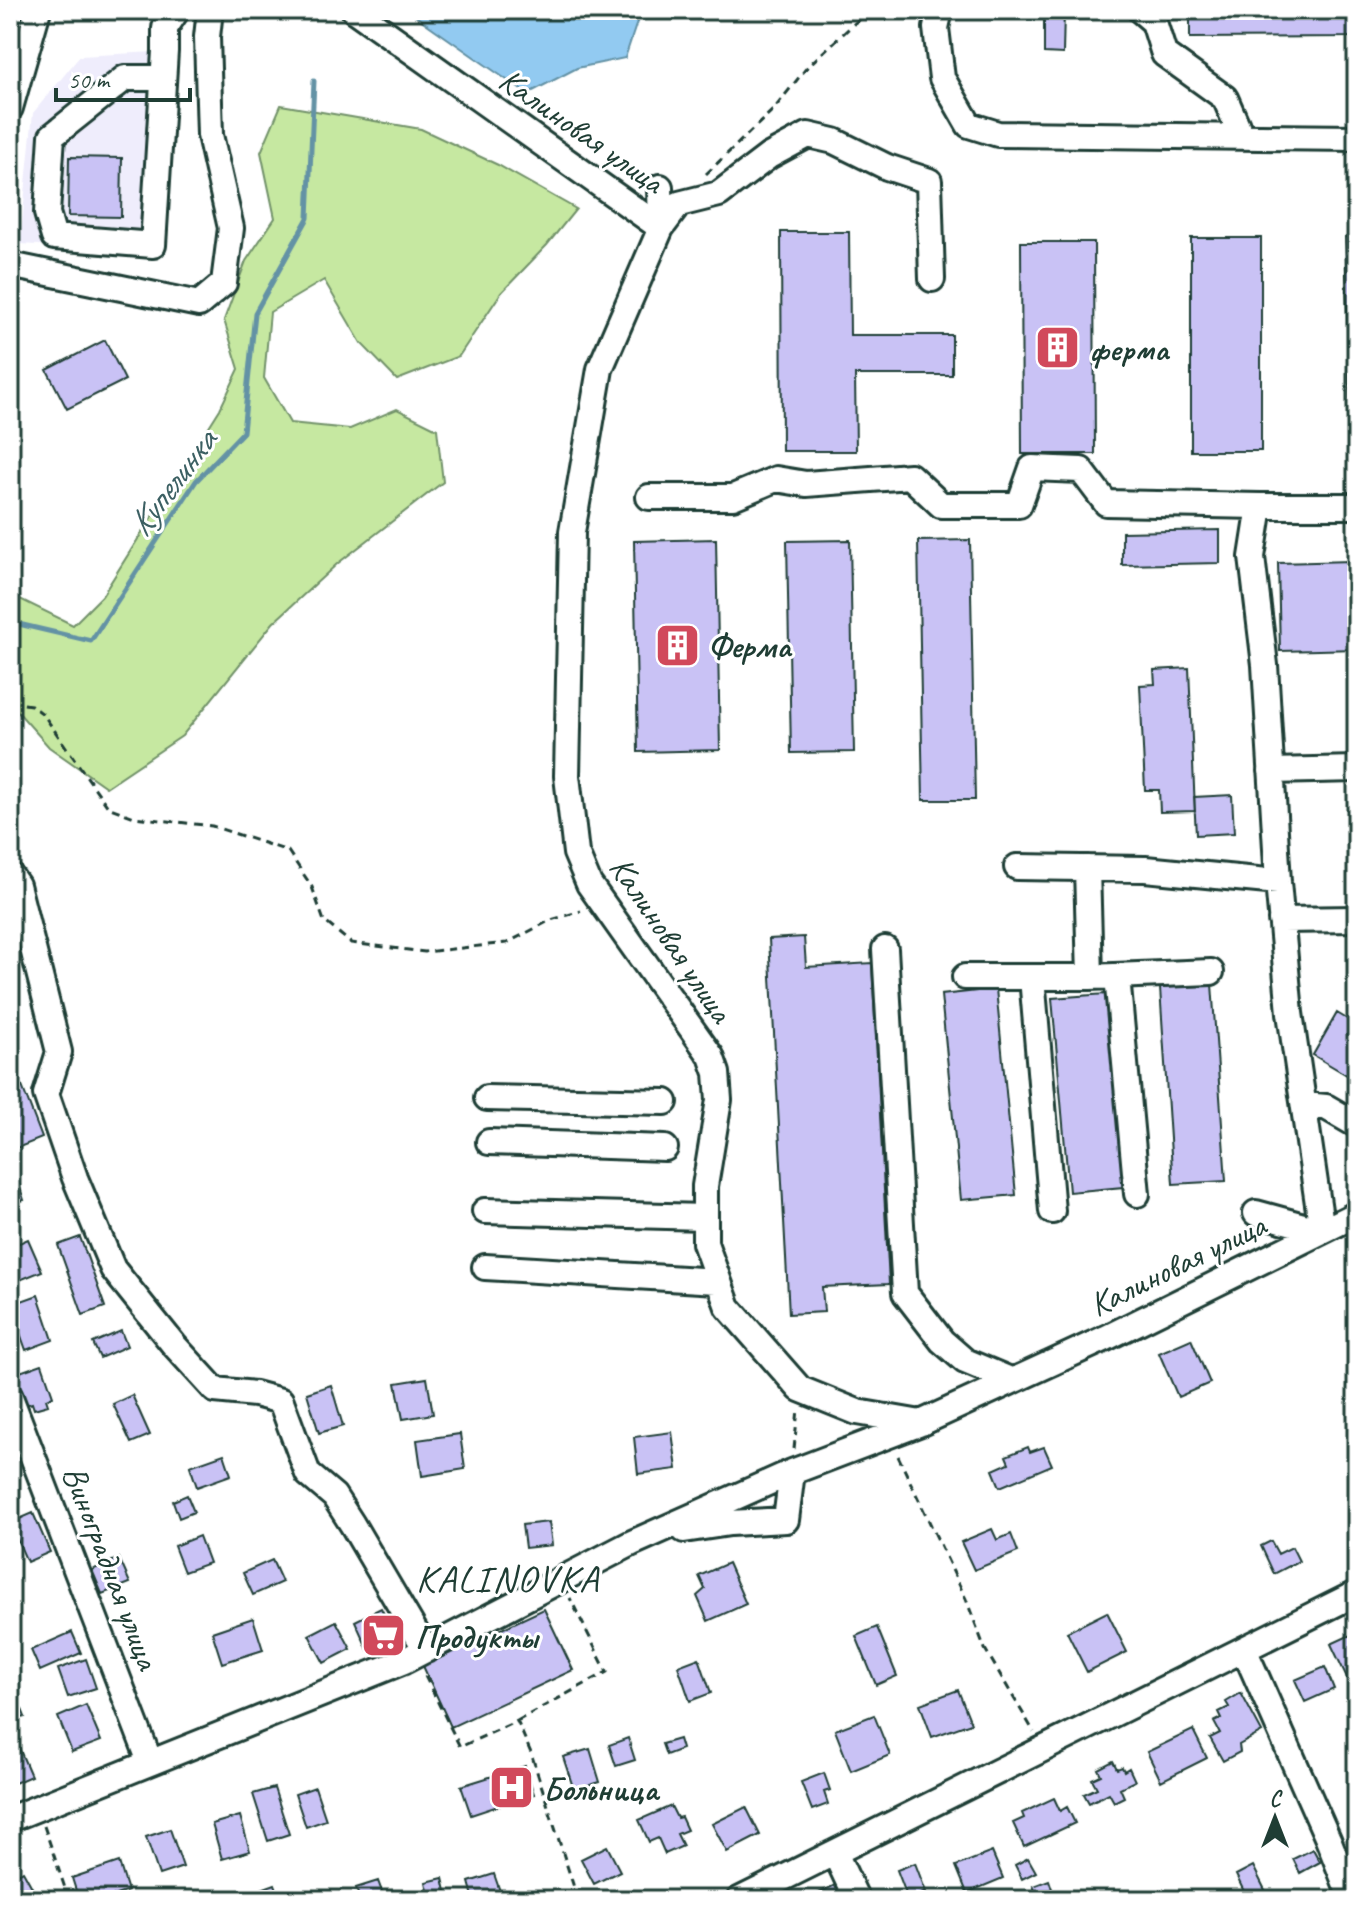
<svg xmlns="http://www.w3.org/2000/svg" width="1367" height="1910" font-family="Caveat,sans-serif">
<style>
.built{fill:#efedfc}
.green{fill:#c6e8a1;stroke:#72926a;stroke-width:2}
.water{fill:#92caf1;stroke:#6492a5;stroke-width:2}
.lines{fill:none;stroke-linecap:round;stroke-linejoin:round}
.stream{stroke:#6492a5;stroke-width:5}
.building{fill:#c9c2f5;stroke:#1f3d34;stroke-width:2}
.minor-casing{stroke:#1f3d34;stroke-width:30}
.path{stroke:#1f3d34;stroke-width:3;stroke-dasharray:8 6;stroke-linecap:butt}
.minor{stroke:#fff;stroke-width:24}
.labels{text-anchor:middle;stroke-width:6;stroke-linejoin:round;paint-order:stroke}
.street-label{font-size:34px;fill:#1f3d34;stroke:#fff}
.poi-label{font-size:34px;font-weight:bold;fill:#1f3d34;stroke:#fff;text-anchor:start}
.water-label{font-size:36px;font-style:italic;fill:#3c6063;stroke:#fff}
.quarter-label{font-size:38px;letter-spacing:2px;fill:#1f3d34;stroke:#fff}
</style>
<rect width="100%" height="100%" fill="#fff"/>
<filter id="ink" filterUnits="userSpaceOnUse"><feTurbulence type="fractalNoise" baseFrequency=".0125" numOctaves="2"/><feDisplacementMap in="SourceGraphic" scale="16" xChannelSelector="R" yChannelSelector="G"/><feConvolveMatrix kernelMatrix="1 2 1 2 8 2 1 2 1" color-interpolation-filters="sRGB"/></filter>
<g filter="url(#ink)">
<path class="built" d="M173 51 161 252 20 244 33 113 80 56Z"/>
<path class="green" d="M281 105 421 129 498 165 576 209 547 245 501 293 459 356 397 380 361 343 324 280 270 312 264 378 290 423 350 429 397 409 437 429 443 482 337 564 273 623 182 736 106 787 49 747 10 703V594L73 625 102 596 220 409 239 369 224 320 246 261 275 218 261 152Z"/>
<path class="water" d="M407 10H660L639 16 625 58 577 68 527 94Z"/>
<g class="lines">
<path class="stream" d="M10 622 91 641 196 481 243 432 255 313 308 218 314 81"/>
</g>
<path class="building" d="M1044 10H1064L1063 54 1044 53Z
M1190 10H1357V37L1190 38Z
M69 157 122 158 121 217 68 216Z
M781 232H849L850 335H952V375H855L856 451H782Z
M1345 237H1357V453H1351Z
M1191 238H1261V451H1191Z
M1021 242H1094L1095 454H1022Z
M105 340 125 380 67 409 47 370Z
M1220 530V563L1122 565V532Z
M716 539 720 750 638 752 634 541Z
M850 540 854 752 791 753 787 541Z
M970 540 975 800H923L918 541Z
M1351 561 1352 630H1357V649L1280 651 1278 563Z
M1189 668 1195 811 1160 812 1159 790H1145L1140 685 1155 684 1154 670Z
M1232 795 1234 833 1196 835 1194 797Z
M804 937 806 967 872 963 889 1284 822 1287 824 1312 789 1314 769 939Z
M1212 984 1226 1181 1173 1184 1160 988Z
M996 989 1016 1195 961 1200 941 995Z
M1106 994 1123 1187 1069 1192 1052 998Z
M1337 1013 1357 1025V1081L1313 1055Z
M22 1086 42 1138 17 1148 10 1130V1090Z
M17 1178 24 1200 10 1204V1180Z
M80 1237 105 1307 83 1315 58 1245Z
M28 1239 42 1271 10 1284V1247Z
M38 1295 53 1340 26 1350 10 1305Z
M121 1331 127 1346 100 1358 93 1343Z
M1191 1339 1210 1383 1178 1397 1159 1353Z
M42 1364 53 1396 46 1399 48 1405 34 1409 32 1403 25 1405 14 1374Z
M427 1378 433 1414 403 1419 396 1383Z
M331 1385 343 1426 319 1433 307 1393Z
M132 1395 150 1435 131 1443 113 1404Z
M672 1432 677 1469 638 1474 634 1437Z
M460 1434 465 1469 422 1476 417 1440Z
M1028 1447 1030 1452 1044 1447 1052 1465 1000 1487 993 1470 1009 1463 1006 1456Z
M224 1454 231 1475 197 1487 190 1466Z
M187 1495 194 1512 179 1518 173 1501Z
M33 1513 50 1552 27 1562 10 1523Z
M549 1522 552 1545 525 1548 522 1525Z
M992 1529 997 1540 1011 1534 1018 1552 974 1570 961 1542Z
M199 1536 209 1563 184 1572 174 1546Z
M1271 1541 1278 1554 1292 1547 1299 1561 1274 1574 1261 1546Z
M119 1558 130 1583 102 1594 92 1570Z
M272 1560 282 1582 253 1595 243 1573Z
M728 1563 746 1604 708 1621 697 1596 705 1589 699 1576Z
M381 1608 395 1637 368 1650 355 1621Z
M544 1609 573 1670 451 1727 423 1666Z
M1107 1612 1127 1652 1087 1672 1067 1632Z
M253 1618 263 1650 222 1663 212 1632Z
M336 1621 351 1649 324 1663 309 1635Z
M877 1627 897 1676 876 1685 856 1636Z
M72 1632 81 1653 40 1671 31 1650Z
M1357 1632V1686L1352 1688 1331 1644Z
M699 1658 711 1693 690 1701 678 1666Z
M86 1659 96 1688 68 1697 58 1669Z
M1325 1667 1334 1689 1305 1702 1295 1680Z
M10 1679 25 1717 10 1722Z
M958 1690 971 1723 932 1737 920 1704Z
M1241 1693 1262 1732 1239 1745 1240 1752 1223 1761 1210 1738 1220 1733 1214 1722 1222 1718 1219 1712 1229 1707 1226 1702Z
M86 1705 101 1741 72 1752 58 1717Z
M874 1715 890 1755 851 1771 835 1730Z
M1193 1730 1207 1758 1161 1781 1147 1752Z
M628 1738 635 1760 616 1766 609 1745Z
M679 1739 682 1749 666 1755 662 1744Z
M16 1741 31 1776 10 1785V1744Z
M590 1749 600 1782 574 1790 563 1757Z
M1113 1761 1117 1769 1122 1767 1124 1771 1129 1768 1135 1781 1120 1788 1124 1797 1114 1802 1109 1793 1089 1803 1084 1794 1097 1788 1092 1779 1101 1775 1098 1769Z
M525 1766 534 1794 471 1815 461 1786Z
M824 1773 830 1790 824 1792 828 1804 812 1810 801 1782Z
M315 1787 326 1820 306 1827 295 1794Z
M274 1788 289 1834 268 1841 253 1794Z
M1054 1798 1060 1811 1067 1807 1075 1823 1024 1847 1013 1823 1024 1818 1022 1813Z
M671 1806 677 1818 681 1817 687 1830 677 1834 683 1846 665 1854 658 1838 649 1842 639 1820Z
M746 1807 760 1835 727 1852 712 1824Z
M240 1816 250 1851 222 1859 212 1824Z
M170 1829 183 1867 159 1875 146 1837Z
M607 1846 620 1871 594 1884 581 1859Z
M1313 1849 1320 1862 1300 1873 1293 1859Z
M992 1852 1003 1878 967 1893 956 1866Z
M1028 1858 1036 1872 1022 1879 1015 1865Z
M119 1862 128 1891 101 1900H79L72 1878Z
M915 1863 926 1892 908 1899 897 1870Z
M1253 1866 1267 1894 1248 1900 1236 1875Z
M23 1871 39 1900H15L10 1891V1878Z
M494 1874 503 1900H474L469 1882Z
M443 1878 448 1900H430L426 1882Z
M1049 1880 1053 1892 1038 1898 1033 1886Z
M378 1881 385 1900H360L356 1888Z
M843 1881 853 1900H805Z
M275 1884 281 1900H249L247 1894Z"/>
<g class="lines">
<defs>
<path id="minor" d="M354 10 661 228 600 369 572 532 567 776 576 853 589 884 711 1056 717 1073 719 1100 705 1186V1243L728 1307 800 1389 857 1412 921 1423
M940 10 936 28 942 78 969 125 998 134 1357 138
M1140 10 1154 22 1164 54 1225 98 1242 137
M163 78H125L52 136 47 213 54 237 153 245 165 51V28L177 10
M10 108 38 10
M660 187 661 228
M661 228 679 204 719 194 769 156 808 135 834 141 887 167 929 181 932 279
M10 265 199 304 224 283 231 228 210 135 207 37 210 10
M649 497H733L776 479 806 484 910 476 941 505H1019L1032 468 1081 470 1106 503 1260 506 1252 557 1265 665 1278 882 1290 1013 1322 1231 1256 1213
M1260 506H1357
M1271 771 1357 769
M1017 867 1145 869 1278 882
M1087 868 1090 977 1211 972
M10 875 17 885 59 1052 46 1094 75 1178 113 1269 174 1345 215 1390 255 1394 281 1401 308 1474 334 1496 352 1524 426 1650
M1281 920 1357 919
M885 949 905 1293 942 1341 965 1361 1013 1381
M1117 976 1137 1194
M965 977H1090
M1032 977 1052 1211
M487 1098 665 1102
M1304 1105 1326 1107 1357 1125
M489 1142 665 1148
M485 1211 704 1217
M485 1267 717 1281
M10 1397 150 1762
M684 1530 730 1523 786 1520 792 1472
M1244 1649 1328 1839 1352 1900
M10 1819 404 1661 632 1543 792 1472 921 1423 1106 1338 1357 1214
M835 1853 857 1900
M739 1900 1357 1593"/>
</defs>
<use href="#minor" class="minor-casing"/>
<path class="path" d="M706 174 774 109 808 66 869 10
M10 702 31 705 43 714 108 807 134 817 212 826 288 851 312 887 324 921 351 943 425 952 507 943 551 920 581 911
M794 1449 798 1409
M898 1456 966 1599 985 1649 1034 1732
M425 1676 460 1747 517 1721 531 1753 578 1900
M517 1721 607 1672 570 1598
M44 1826 69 1900"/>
<use href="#minor" class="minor"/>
</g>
</g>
<defs>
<symbol id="building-square" viewBox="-11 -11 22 22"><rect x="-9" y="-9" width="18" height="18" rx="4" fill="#d1495b" stroke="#fff"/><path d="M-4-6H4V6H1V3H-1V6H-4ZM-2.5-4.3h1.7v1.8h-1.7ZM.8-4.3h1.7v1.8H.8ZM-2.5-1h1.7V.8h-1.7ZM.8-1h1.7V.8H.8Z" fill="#fff"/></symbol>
<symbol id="supermarket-square" viewBox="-11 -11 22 22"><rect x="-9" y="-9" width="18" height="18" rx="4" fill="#d1495b" stroke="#fff"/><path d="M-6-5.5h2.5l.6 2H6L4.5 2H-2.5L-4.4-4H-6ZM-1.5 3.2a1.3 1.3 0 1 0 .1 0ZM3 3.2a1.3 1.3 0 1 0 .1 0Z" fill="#fff"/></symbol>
<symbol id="hospital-square" viewBox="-11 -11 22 22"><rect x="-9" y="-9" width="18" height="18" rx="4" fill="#d1495b" stroke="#fff"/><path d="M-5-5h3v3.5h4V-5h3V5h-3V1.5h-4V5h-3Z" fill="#fff"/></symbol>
</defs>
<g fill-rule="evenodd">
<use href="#building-square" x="1032" y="322" width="51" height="51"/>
<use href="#building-square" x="652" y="620" width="51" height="51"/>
<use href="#supermarket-square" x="358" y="1610" width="51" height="51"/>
<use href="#hospital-square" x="486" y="1762" width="51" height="51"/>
</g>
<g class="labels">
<g class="street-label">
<text transform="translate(582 130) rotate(35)" y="12">Калиновая улица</text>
<text transform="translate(672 939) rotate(56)" y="12">Калиновая улица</text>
<text transform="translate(1177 1264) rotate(-26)" y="12">Калиновая улица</text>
<text transform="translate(112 1567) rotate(69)" y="12">Виноградная улица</text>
</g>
<g class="poi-label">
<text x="1089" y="360">ферма</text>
<text x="708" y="657">Ферма</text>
<text x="415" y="1648">Продукты</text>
<text x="543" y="1800">Больница</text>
</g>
<g class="water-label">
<text transform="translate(171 482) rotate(-53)" y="13">Купелинка</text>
</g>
<g class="quarter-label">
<text x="508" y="1591">KALINOVKA</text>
</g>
</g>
<rect width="1367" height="1910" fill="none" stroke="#fff" stroke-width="40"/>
<rect x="20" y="20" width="1327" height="1870" fill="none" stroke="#1f3d34" stroke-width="3" filter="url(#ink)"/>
<g transform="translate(1275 1818)" stroke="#ffffff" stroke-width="6" paint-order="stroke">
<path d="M0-6L14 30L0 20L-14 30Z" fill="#1f3d34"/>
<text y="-12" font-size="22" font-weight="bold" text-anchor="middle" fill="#1f3d34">С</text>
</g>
<path d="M56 88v12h134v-12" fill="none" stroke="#1f3d34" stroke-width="4"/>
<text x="68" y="88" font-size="24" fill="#1f3d34" stroke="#ffffff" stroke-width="6" paint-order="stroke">50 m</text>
</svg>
